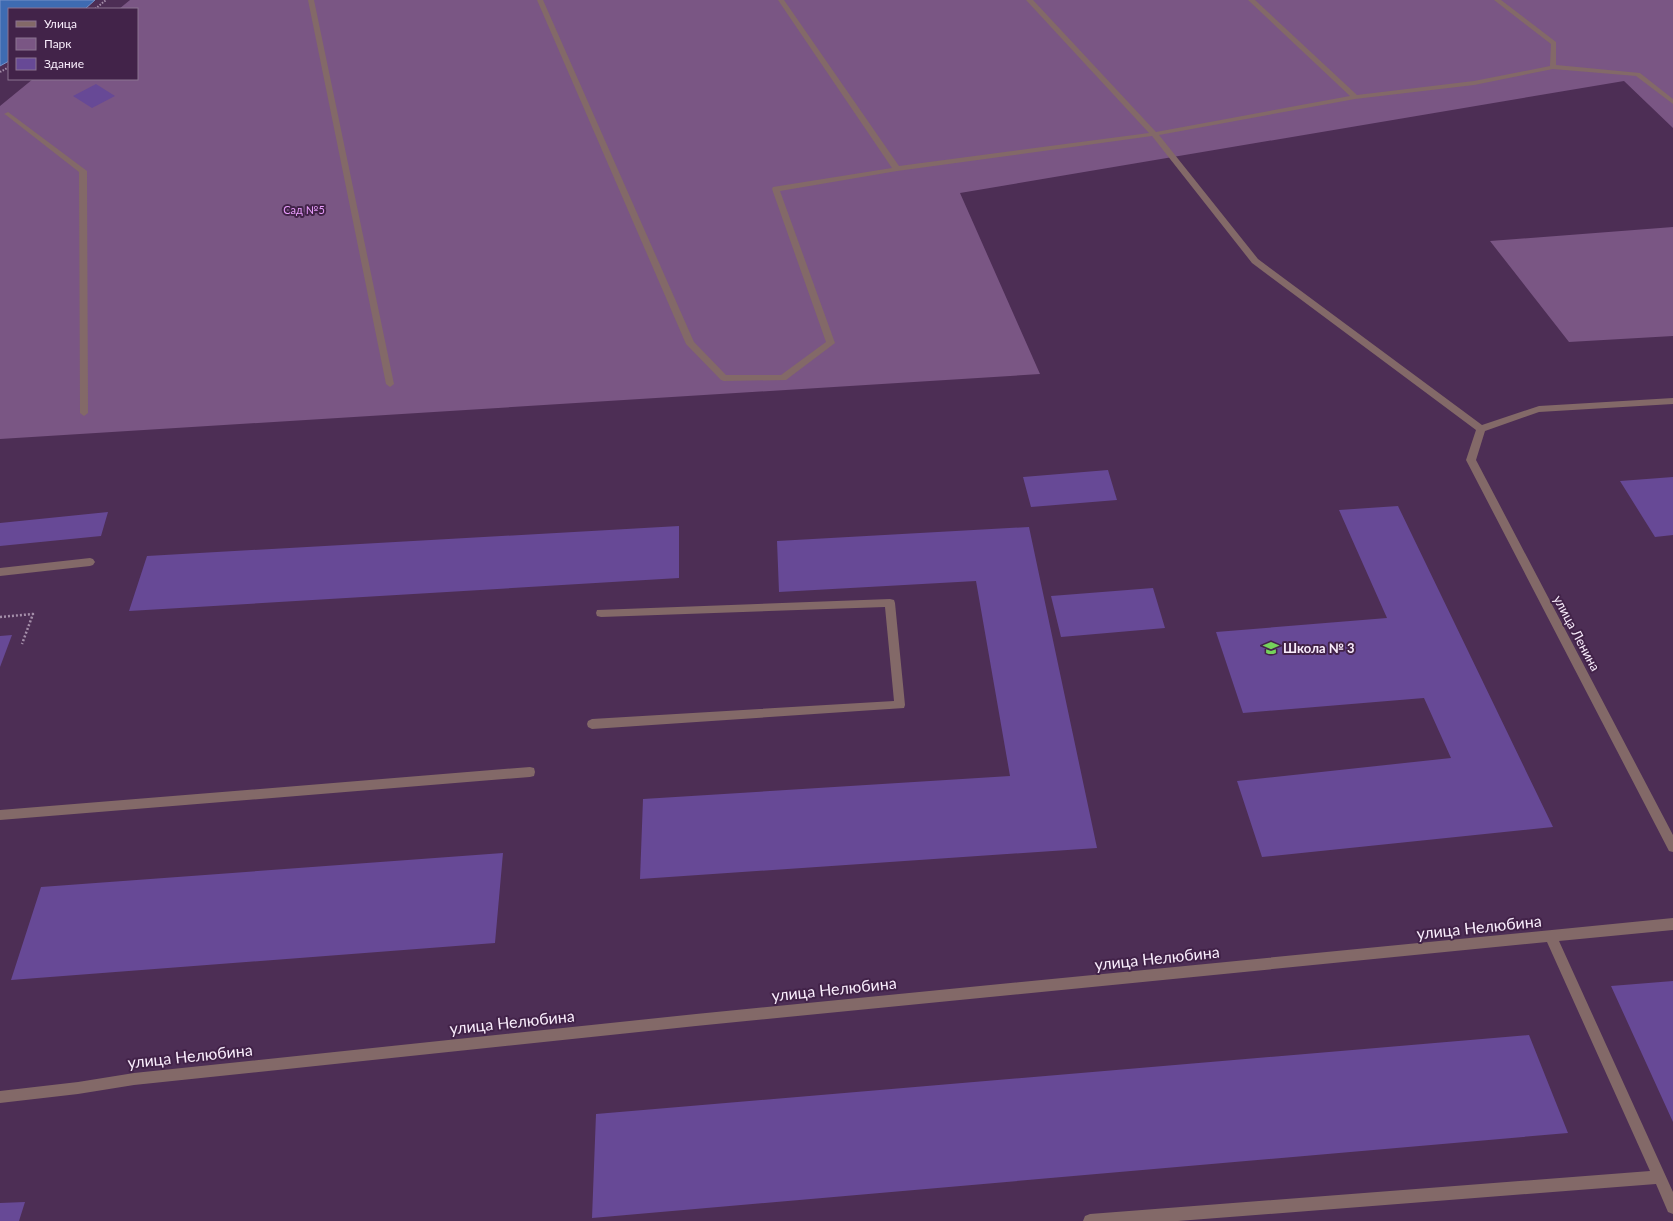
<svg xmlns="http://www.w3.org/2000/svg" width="1673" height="1221" font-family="Lato,sans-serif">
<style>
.green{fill:#7a5684}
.water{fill:#3e6bb2;stroke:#7692c8}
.building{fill:#674996}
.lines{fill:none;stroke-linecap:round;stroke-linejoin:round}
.path-far1{stroke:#a48ea9;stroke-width:2;stroke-dasharray:1.5 1.5;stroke-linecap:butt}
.path{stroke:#a48ea9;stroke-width:2.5;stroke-dasharray:2 2;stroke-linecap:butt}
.minor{fill:#836968;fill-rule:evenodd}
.labels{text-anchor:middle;stroke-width:4;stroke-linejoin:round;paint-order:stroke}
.far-park-label{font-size:11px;fill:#ea9efd;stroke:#422349}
.street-label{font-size:13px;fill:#f9edfc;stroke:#422349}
.poi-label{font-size:13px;font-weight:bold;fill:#f9edfc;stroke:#422349;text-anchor:start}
.near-street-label{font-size:16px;fill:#f9edfc;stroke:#422349}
</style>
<rect width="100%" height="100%" fill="#4d2e55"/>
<path class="green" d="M130 0H1673V128L1624 81 960 193 1040 374 0 439V106L33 79H137V9H119Z
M1673 227V336L1569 342 1490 241Z"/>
<path class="water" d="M0 0H95L85 9H9V61L0 66Z"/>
<path class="building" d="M96 84 115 96 92 108 73 96Z
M1108 470 1117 500 1031 507 1023 477Z
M1673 477V535L1655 537 1620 481Z
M1398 506 1553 827 1262 857 1237 781 1451 758 1424 698 1243 713 1216 632 1387 618 1339 510Z
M108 512 101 536 0 546V523Z
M679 526V578L129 611 147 556Z
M1029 527 1097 848 640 879 643 799 1010 776 976 581 779 592 777 541Z
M1153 588 1165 628 1061 637 1051 596Z
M12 635 0 667V636Z
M503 853 495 943 11 980 41 887Z
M1673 981V1122L1611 986Z
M1529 1035 1568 1133 592 1218 596 1114Z
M25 1202 19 1221H0V1203Z"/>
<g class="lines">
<path class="path-far1" d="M95 9 106 0
M0 72 9 67"/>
<path class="path" d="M0 617 33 614 22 644"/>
<path class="minor" d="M308 0H314L394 384 390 387 386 384Z
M537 0H543L694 342 726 375H781L826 342 772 189 773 187 892 168 778 0H784L899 166 1149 133 1026 0H1033L1156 132 1350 96 1248 0H1255L1357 95 1474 81 1550 66 1551 44 1494 0H1501L1556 42V65L1640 73 1673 99V104L1636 76 1553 69 1474 85 1355 99 1159 135 1258 259 1482 425 1539 406 1673 398V404L1539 412 1485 431 1476 460 1673 835V852L1669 851 1466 460 1476 430 1252 263 1152 136 897 171 780 191 835 343 786 380 724 381 721 380 686 344Z
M8 112 87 171 88 413 84 416 80 413 79 172 6 115 4 114Z
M90 558 93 559 95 562 93 565 90 566 0 576V568Z
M890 599 894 600 895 603 905 705 904 708 592 729 588 727 587 724 588 721 592 719 894 701 885 607 601 617 597 616 596 613 597 610Z
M530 767 534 768 535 772 534 776 530 777 0 820V810Z
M1673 918V930L1559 941 1673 1192V1214L1668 1212 1656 1184 1178 1221H1083L1085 1216 1090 1214 1650 1171 1547 942 696 1026 134 1085 78 1094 0 1103V1091L78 1082 134 1073 696 1014Z"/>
</g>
<defs>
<symbol id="school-bare" viewBox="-9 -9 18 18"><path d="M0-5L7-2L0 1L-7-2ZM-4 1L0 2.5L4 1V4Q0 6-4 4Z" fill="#75d25b" stroke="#422349" stroke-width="2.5" paint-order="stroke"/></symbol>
</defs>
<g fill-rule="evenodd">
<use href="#school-bare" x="1260" y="637" width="22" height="22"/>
</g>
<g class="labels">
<g class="far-park-label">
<text x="304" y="214">Сад №5</text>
</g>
<g class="street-label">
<text transform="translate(1577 633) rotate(62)" y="5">улица Ленина</text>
</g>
<g class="poi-label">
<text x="1283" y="653">Школа № 3</text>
</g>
<g class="near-street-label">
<text transform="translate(1479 927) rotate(-6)" y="6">улица Нелюбина</text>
<text transform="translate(1157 958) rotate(-6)" y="6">улица Нелюбина</text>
<text transform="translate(834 989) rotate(-6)" y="6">улица Нелюбина</text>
<text transform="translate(512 1022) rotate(-6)" y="6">улица Нелюбина</text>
<text transform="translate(190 1056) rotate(-6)" y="6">улица Нелюбина</text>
</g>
</g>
<rect x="8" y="8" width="130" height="72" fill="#422349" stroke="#8b7491"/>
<rect x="16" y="21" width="20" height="6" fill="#836968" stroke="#8b7491"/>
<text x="44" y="28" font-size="12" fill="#f9edfc">Улица</text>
<rect x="16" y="38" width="20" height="12" fill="#7a5684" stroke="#8b7491"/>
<text x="44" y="48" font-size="12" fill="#f9edfc">Парк</text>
<rect x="16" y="58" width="20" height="12" fill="#674996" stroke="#8b7491"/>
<text x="44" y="68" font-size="12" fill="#f9edfc">Здание</text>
</svg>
